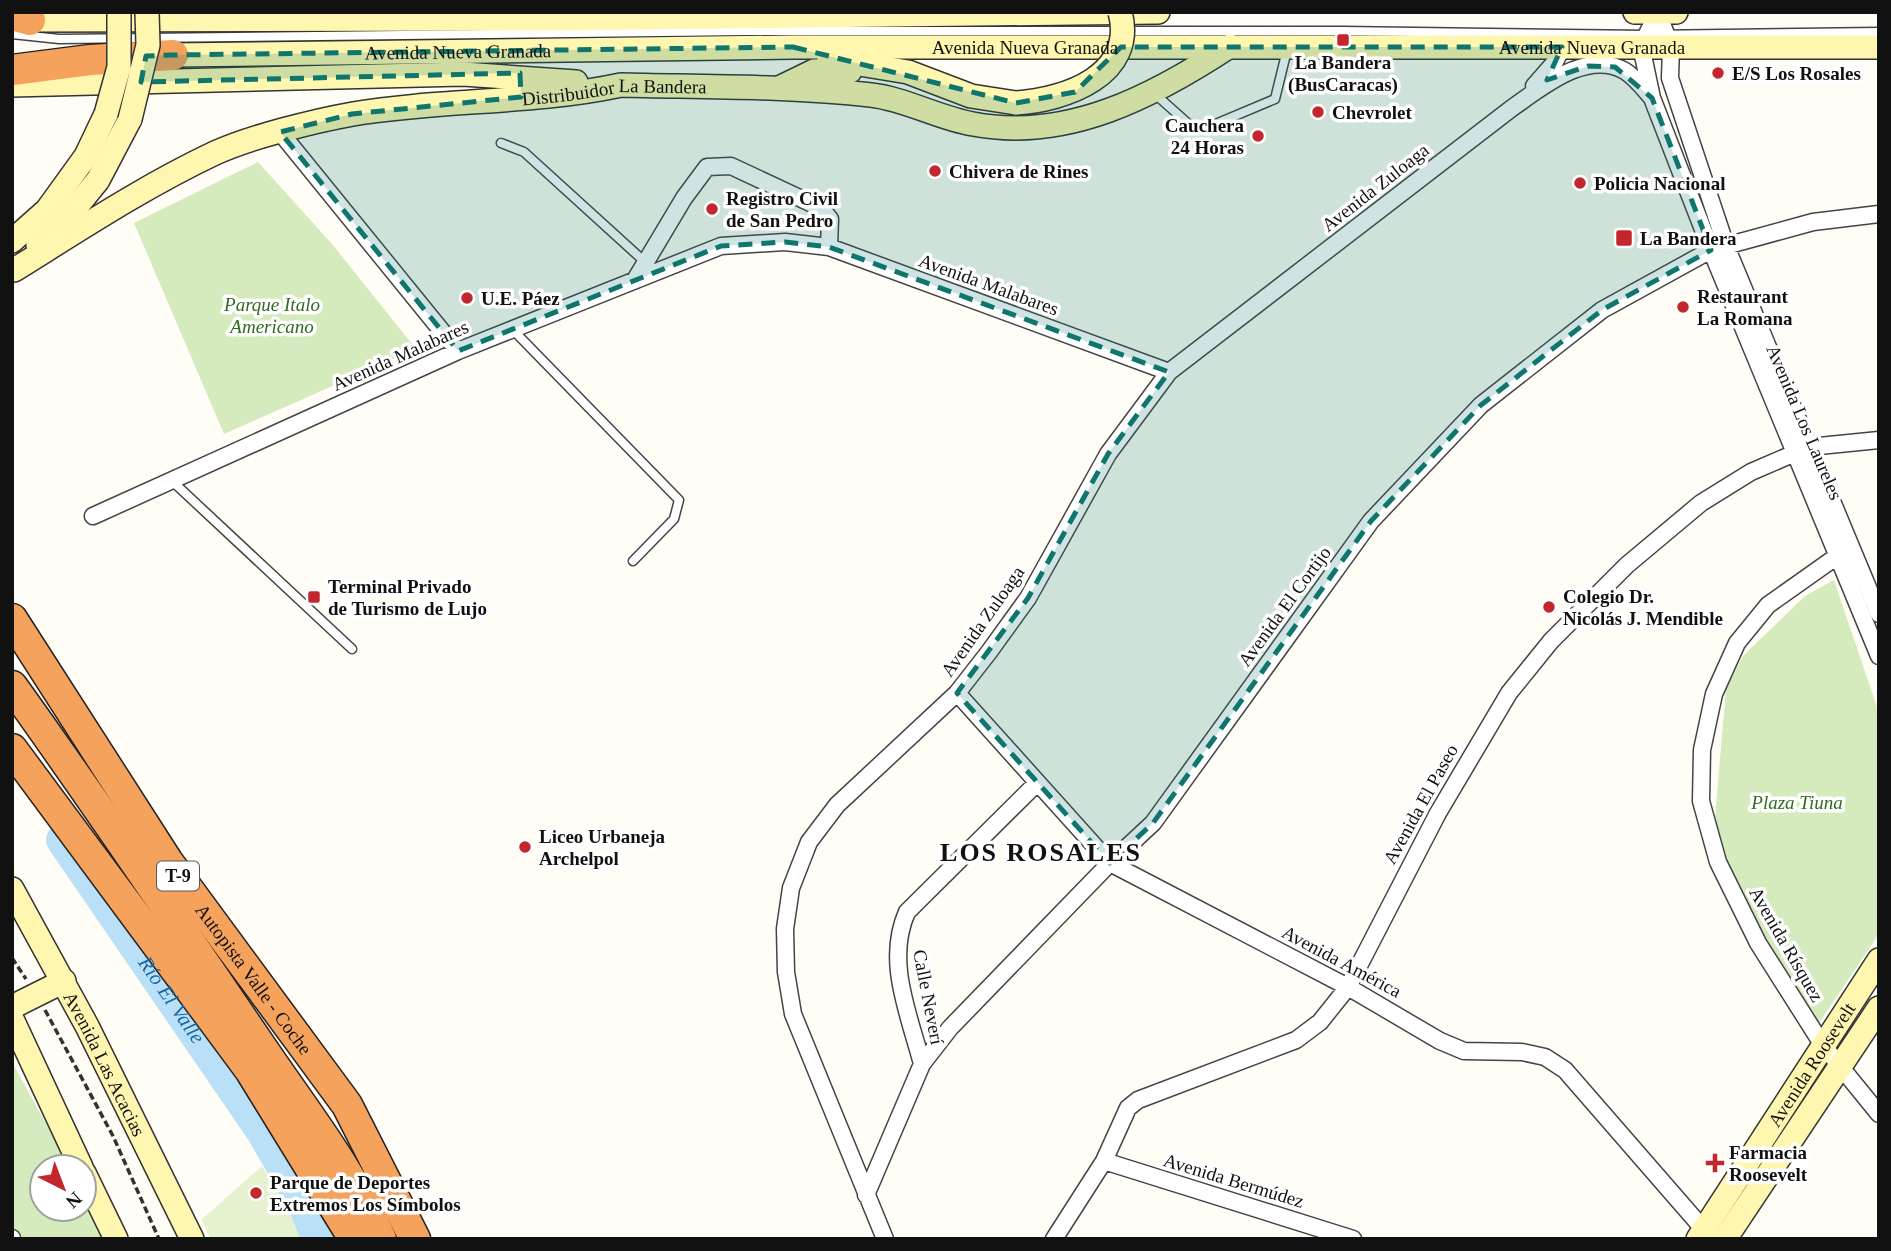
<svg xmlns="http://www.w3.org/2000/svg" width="1891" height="1251" font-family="'Times New Roman',serif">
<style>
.green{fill:#d5ebbd}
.pitch{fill:#e6f2cf}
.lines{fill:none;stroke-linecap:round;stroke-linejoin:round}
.river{stroke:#b9e0f7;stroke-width:32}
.lane-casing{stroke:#444;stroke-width:11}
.street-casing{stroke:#444;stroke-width:19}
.secondary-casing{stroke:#333;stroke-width:26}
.highway-casing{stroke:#222;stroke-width:33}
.path{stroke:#333;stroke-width:3.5;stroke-dasharray:7 3.5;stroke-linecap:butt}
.lane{stroke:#fff;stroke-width:8}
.street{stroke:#fff;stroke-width:16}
.secondary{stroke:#fff6b0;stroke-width:23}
.highway{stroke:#f5a25d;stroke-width:30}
.secondary-bridge-casing{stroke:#333;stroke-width:26;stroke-linecap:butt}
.secondary-bridge{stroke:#fff6b0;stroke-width:23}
.marked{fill:#0f766e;fill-opacity:0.2;stroke:#0f766e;stroke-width:5;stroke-dasharray:14 9;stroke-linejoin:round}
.poi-dot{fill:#c4262e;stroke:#fff;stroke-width:2.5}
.labels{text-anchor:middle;stroke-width:7;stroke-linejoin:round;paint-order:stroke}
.shield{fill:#fff;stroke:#585858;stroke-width:2}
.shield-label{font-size:18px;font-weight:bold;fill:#111}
.street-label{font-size:19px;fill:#111;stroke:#fff}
.poi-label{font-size:19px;font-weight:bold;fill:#111;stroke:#fff;text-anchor:start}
.park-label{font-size:19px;font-style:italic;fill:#2f6b1f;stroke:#fff}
.water-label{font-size:21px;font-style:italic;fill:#1768a6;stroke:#fff}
.district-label{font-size:26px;font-weight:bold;letter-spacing:2px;fill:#111;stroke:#fff}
</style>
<rect width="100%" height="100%" fill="#fffdf5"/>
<path class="green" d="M258 162 332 244 416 349 224 434 134 223Z
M1834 580 1879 713V934L1819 1023 1771 958 1724 860 1715 818 1726 689 1743 656 1805 596Z
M12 1062 70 1167H42V1209H84V1194L109 1239H18L12 1229Z"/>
<path class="pitch" d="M262 1166 310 1239H211L201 1220Z"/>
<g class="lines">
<path class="river" id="s1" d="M62 840 263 1133 303 1203 318 1239"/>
<defs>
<path id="lane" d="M12 34 59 39 749 31H1342L1647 35 1879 32
M1155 94 1192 127 1206 128 1275 99 1287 50
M501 143 524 152 645 262
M512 329 679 500 674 519 633 561
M171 480 352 649"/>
<path id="street" d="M1658 12 1641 46 1652 98 1711 250 1879 656
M1658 13 1671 47 1670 78 1726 246 1879 614
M1534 86 1555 62 1562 47
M280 132 458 351
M635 280 684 198 707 167 731 166 821 208 830 219 829 247
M93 516 458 351 721 246 785 242 829 247 1169 372
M1850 547 1768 605 1737 643 1714 694 1702 750 1701 801 1718 862 1758 943 1822 1044 1879 1114
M957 693 1110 863 1348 987 1440 1041 1464 1051 1522 1052 1545 1057 1565 1070 1712 1239
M922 1064C909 1014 885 961 907 912L1037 783
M1104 1161 1353 1239
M866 1195 922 1064 950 1028 1110 863 1153 823 1371 521 1481 405 1602 310 1711 250 1813 222 1879 214
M12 1238V1239
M885 1239 793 1014 786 972 785 929 791 888 809 842 837 805 957 693 989 652 1028 598 1108 454 1169 372 1512 108C1542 87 1587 49 1625 71 1636 78 1644 89 1652 98
M1054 1239 1104 1161 1128 1108 1138 1100 1296 1040 1320 1022 1348 987 1438 813 1509 693 1551 641 1627 565 1701 503 1751 472 1809 447 1879 440"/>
<g id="secondary">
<path d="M1635 12H1676"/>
<path d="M30 20 549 19 1158 12"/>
<path id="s2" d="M173 55 793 47H1879"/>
<path d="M829 59 908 72 971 96 1016 103"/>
<path d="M12 85 463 74 576 82"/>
<path d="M779 88 814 71H850"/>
<path d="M12 241 47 210 86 156 106 114"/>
<path d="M38 245 77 206 98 180 130 119"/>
<path id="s3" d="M14 270C80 229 145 186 215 153 250 137 314 121 353 114 442 99 533 104 621 85 704 87 788 86 871 95 906 99 938 118 973 124 1067 142 1154 96 1230 46"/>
<path id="s4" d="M12 889 87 1026 192 1239"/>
<path d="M12 1007 64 981"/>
<path d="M12 1019 81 1167"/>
<path d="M84 1173 116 1239"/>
<path id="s5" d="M1698 1239 1879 960"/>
<path d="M1725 1239 1879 1008"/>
</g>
<g id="highway">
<path d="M12 15 30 20"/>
<path d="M12 70 90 60 173 55"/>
<path id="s6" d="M12 619 168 862 347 1105 415 1239"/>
<path d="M12 686C97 804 178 925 260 1045 303 1109 351 1168 381 1239"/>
<path d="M12 749 250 1070 354 1239"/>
</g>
</defs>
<use href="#lane" class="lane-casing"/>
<use href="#street" class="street-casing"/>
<use href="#secondary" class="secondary-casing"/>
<use href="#highway" class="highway-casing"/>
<path class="path" d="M12 958 26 979
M45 1010 113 1136 159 1239"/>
<use href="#lane" class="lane"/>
<use href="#street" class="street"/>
<use href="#secondary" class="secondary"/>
<use href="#highway" class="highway"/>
<defs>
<path id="secondary-bridge" d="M1016 103C1065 100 1137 75 1120 12
M106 114 119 67V12
M130 119 148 45 147 12"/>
</defs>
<use href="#secondary-bridge" class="secondary-bridge-casing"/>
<use href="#secondary-bridge" class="secondary-bridge"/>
</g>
<path class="marked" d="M793 47 1016 103 1075 92 1121 47H1562L1547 80 1588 66 1615 67 1652 98 1711 250 1602 310 1481 405 1371 521 1153 823 1110 863 957 693 1028 598 1108 454 1169 372 829 247 785 242 721 246 458 351 280 132 352 114 521 97 520 73 141 82 146 56 173 55Z"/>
<g class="poi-dot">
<rect x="1336" y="33" width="14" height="14" rx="3.5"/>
<circle cx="1718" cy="73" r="7"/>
<circle cx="1318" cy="112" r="7"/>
<circle cx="1258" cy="136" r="7"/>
<circle cx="935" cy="171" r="7"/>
<circle cx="1580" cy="183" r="7"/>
<circle cx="712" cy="209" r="7"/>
<rect x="1615" y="229" width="18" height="18" rx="3.5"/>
<circle cx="467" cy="298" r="7"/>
<circle cx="1683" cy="307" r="7"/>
<rect x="307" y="590" width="14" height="14" rx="3.5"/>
<circle cx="1549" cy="607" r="7"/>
<circle cx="525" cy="847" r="7"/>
<path d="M1711.5 1152.5h7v7h7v7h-7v7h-7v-7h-7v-7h7z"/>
<circle cx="256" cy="1193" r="7"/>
</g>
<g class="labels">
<rect class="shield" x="157" y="861.5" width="42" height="29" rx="5"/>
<g class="shield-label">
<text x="178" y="882">T-9</text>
</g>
<g class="street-label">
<text dy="7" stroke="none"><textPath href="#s2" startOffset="852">Avenida Nueva Granada</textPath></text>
<text dy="7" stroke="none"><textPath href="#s2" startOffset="1419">Avenida Nueva Granada</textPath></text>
<text dy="7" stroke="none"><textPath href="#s2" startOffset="285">Avenida Nueva Granada</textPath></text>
<text dy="7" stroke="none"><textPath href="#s3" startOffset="639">Distribuidor La Bandera</textPath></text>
<text transform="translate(1375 187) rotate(-38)" y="7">Avenida Zuloaga</text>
<text transform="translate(989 284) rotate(20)" y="7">Avenida Malabares</text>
<text transform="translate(400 355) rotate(-24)" y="7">Avenida Malabares</text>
<text transform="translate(1805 422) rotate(67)" y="7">Avenida Los Laureles</text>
<text transform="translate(1284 606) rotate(-54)" y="7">Avenida El Cortijo</text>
<text transform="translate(982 621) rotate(-55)" y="7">Avenida Zuloaga</text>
<text transform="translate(1420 804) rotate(-61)" y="7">Avenida El Paseo</text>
<text transform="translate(1787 944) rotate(60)" y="7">Avenida Rísquez</text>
<text transform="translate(1342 961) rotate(28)" y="7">Avenida América</text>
<text dy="7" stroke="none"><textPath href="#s6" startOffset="434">Autopista Valle - Coche</textPath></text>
<text transform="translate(929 997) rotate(79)" y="7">Calle Neverí</text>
<text dy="7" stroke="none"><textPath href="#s4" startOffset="198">Avenida Las Acacias</textPath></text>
<text dy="7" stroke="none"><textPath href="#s5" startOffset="208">Avenida Roosevelt</textPath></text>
<text transform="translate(1234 1180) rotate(17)" y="7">Avenida Bermúdez</text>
</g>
<g class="poi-label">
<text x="1343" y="69" text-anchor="middle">La Bandera<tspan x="1343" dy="22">(BusCaracas)</tspan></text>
<text x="1732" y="80">E/S Los Rosales</text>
<text x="1332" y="119">Chevrolet</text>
<text x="1244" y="132" text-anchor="end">Cauchera<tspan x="1244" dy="22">24 Horas</tspan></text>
<text x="949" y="178">Chivera de Rines</text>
<text x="1594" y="190">Policia Nacional</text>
<text x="726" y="205">Registro Civil<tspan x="726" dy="22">de San Pedro</tspan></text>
<text x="1640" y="245">La Bandera</text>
<text x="1697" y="303">Restaurant<tspan x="1697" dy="22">La Romana</tspan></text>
<text x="481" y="305">U.E. Páez</text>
<text x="328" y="593">Terminal Privado<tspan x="328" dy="22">de Turismo de Lujo</tspan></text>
<text x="1563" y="603">Colegio Dr.<tspan x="1563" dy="22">Nicolás J. Mendible</tspan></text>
<text x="539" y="843">Liceo Urbaneja<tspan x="539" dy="22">Archelpol</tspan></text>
<text x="1729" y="1159">Farmacia<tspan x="1729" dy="22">Roosevelt</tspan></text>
<text x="270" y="1189">Parque de Deportes<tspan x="270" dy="22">Extremos Los Símbolos</tspan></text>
</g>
<g class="park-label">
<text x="272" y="311">Parque Italo<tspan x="272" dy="22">Americano</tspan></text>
<text x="1797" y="809">Plaza Tiuna</text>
</g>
<g class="water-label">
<text dy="7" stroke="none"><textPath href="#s1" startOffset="194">Río El Valle</textPath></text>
</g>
<g class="district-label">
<text x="1041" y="861">LOS ROSALES</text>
</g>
</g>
<rect width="1891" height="1251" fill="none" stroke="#111111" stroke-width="28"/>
<g transform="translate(63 1188) rotate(138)"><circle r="33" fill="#ffffff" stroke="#a0a0a0" stroke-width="2"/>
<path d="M0-5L12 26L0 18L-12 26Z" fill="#c4262e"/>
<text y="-10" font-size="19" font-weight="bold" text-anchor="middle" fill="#111111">N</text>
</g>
</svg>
